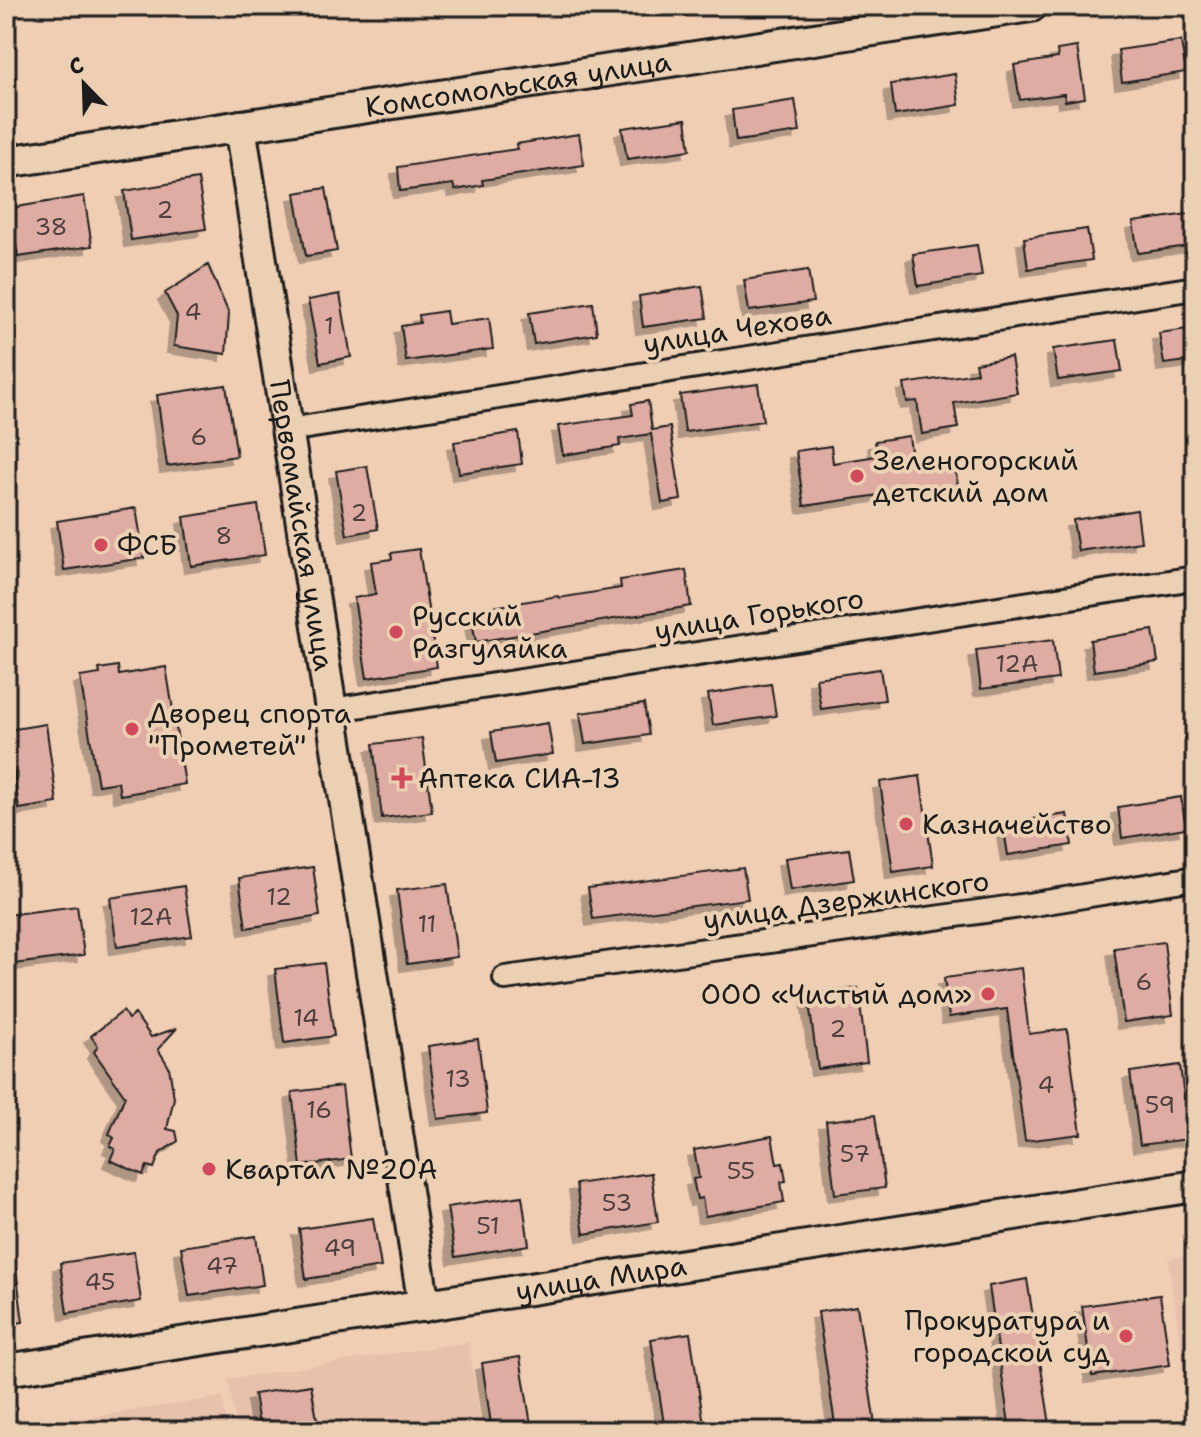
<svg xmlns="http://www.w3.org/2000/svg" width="1201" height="1437" font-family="'Shantell Sans',sans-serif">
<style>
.built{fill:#e7c1ac}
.building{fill:#dfaca3;stroke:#1c1c1c;stroke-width:2;filter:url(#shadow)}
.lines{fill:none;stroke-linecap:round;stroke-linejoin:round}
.street-casing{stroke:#1c1c1c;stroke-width:28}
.secondary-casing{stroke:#1c1c1c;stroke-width:36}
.street{stroke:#ecd0b3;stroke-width:22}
.secondary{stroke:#ecd0b3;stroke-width:30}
.poi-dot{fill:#d1495b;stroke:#ecd0b3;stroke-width:3}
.labels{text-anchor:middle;stroke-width:8;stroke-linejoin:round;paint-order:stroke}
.number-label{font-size:24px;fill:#4d403e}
.street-label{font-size:28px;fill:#1c1c1c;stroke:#ecd0b3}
.poi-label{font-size:28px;fill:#1c1c1c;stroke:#ecd0b3;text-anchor:start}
</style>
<defs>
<filter id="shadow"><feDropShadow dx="-7" dy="7" stdDeviation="0" flood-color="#0004"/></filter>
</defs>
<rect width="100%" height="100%" fill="#f0ceb4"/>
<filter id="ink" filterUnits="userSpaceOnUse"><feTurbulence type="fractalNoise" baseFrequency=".0125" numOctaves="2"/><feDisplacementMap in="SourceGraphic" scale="16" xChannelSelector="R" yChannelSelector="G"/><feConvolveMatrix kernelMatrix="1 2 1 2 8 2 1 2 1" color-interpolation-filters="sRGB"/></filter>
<g filter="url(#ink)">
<path class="built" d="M1195 1255V1431H1193L1168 1259Z
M468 1342 482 1431H237L228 1379Z
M222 1397 228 1431H6V1430Z"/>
<path class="building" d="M1181 41 1186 72 1122 82 1118 50Z
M1077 47 1085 98 1065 101 1064 94 1020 100 1014 65 1058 58 1057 50Z
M955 74 959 105 895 115 891 84Z
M795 100 800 132 736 141 732 110Z
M686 119 690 150 627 159 622 128Z
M579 134 584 165 482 180 483 185 455 190 453 184 400 191 398 167 517 149 516 144Z
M198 179 206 229 131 240 124 191Z
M326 188 337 251 306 256 295 193Z
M84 196 92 246 18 257 10 208Z
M1195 213V245L1138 253 1133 222Z
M1087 229 1092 260 1028 269 1024 238Z
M977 245 982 276 918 286 913 254Z
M208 265 229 314 226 354 174 346 177 316 165 293Z
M808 270 813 302 749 311 744 280Z
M702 286 707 318 643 327 639 296Z
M340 294 351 357 320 363 308 300Z
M593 303 597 334 534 344 529 313Z
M446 311 448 324 489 318 493 349 406 361 401 326 420 323 419 315Z
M1195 328V360L1164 364 1159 333Z
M1117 340 1122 371 1058 380 1053 349Z
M1011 357 1017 393 954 403 958 428 922 434 917 401 907 402 904 384 977 373 975 363Z
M758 384 763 421 685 432 680 395Z
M226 385 237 456 167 466 157 395Z
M648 401 652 430 670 427 681 500 662 503 651 434 619 439 620 446 563 455 558 426 633 415 631 404Z
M518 432 522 464 459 473 454 442Z
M909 436 913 467 954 461 958 486 941 489 940 486 804 506 796 451 831 446 833 463 877 456 875 441Z
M367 466 378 529 347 535 336 471Z
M258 505 265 555 191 566 184 517Z
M136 508 144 558 64 570 57 521Z
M1137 510 1141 542 1078 551 1073 520Z
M419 549 437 667 367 678 354 598 376 594 371 562 392 559 391 553Z
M686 570 691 606 476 642 470 611 558 596 559 598 621 588 620 580Z
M1153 630 1158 662 1094 671 1090 640Z
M1053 640 1058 679 981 689 976 650Z
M118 666 119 675 166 667 185 784 120 795 118 782 98 785 80 677 100 674 99 669Z
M880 669 885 700 821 709 816 678Z
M771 684 776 716 713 725 708 694Z
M644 704 649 735 585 744 580 713Z
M548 723 553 754 496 763 491 732Z
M46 724 57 803 19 809 8 730Z
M422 738 432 812 382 818 373 744Z
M920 776 933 866 893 872 880 782Z
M1181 797 1186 828 1122 838 1118 807Z
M1067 814 1072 845 1008 855 1003 824Z
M849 849 854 880 790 890 785 858Z
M313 867 320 916 246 928 239 878Z
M743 868 748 899 593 919 588 888Z
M447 884 457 957 407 964 397 890Z
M184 886 192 936 117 947 110 898Z
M77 906 84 955 6 965V915Z
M1164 942 1173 1015 1124 1022 1114 948Z
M324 963 334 1036 284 1043 275 969Z
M1021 968 1029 1034 1067 1029 1081 1134 1025 1141 1007 1009 949 1017 944 978Z
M858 988 867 1062 818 1069 808 995Z
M123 1011 128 1019 135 1014 151 1037 177 1028 158 1049 169 1067 174 1098 167 1129 176 1131 178 1141 160 1153 154 1168 147 1166 143 1175 110 1160 115 1149 110 1146 114 1138 109 1134 125 1096 94 1052 98 1046 91 1036Z
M478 1039 487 1113 438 1119 428 1046Z
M1180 1065 1189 1139 1140 1145 1130 1072Z
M342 1086 351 1159 301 1166 292 1092Z
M875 1115 885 1188 835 1194 826 1121Z
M772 1136 777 1164 783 1163 786 1181 781 1182 784 1202 705 1216 702 1198 697 1199 693 1179 699 1178 694 1150Z
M651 1173 658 1222 584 1234 576 1184Z
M522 1196 529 1245 455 1257 447 1207Z
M373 1218 381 1267 306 1279 299 1229Z
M256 1236 263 1285 189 1296 181 1247Z
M134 1252 141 1301 67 1313 60 1263Z
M16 1269 23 1322 6 1325V1270Z
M1027 1279 1051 1431H1010L989 1286Z
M1160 1295 1170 1365 1092 1376 1082 1306Z
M857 1306 876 1431H836L818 1312Z
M690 1333 705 1431H665L651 1339Z
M520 1357 532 1431H492L482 1363Z
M311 1385 319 1431H260L254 1394Z"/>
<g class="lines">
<defs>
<path id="street" d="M288 430 1195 288
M331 710 1195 578
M505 978 1028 905 1195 878"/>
<g id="secondary">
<path id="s1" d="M240 126 424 1306"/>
<path id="s2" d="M6 162 1031 6"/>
<path id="s3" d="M6 1370 1195 1186"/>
</g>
</defs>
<use href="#street" class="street-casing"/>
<use href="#secondary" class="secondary-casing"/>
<use href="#street" class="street"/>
<use href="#secondary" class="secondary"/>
</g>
</g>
<g class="poi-dot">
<circle cx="857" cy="476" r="8"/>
<circle cx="101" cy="545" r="8"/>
<circle cx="396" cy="632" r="8"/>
<circle cx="132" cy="729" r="8"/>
<path d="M398 766h8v8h8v8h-8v8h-8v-8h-8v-8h8z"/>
<circle cx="906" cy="824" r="8"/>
<circle cx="988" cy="994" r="8"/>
<circle cx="209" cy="1169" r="8"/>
<circle cx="1126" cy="1336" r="8"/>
</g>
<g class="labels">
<g class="number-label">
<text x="165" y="218">2</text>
<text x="51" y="235">38</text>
<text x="193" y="320">4</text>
<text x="329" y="334">1</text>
<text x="199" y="445">6</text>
<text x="359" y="521">2</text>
<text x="224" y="544">8</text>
<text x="1017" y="672">12А</text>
<text x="279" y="905">12</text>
<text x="151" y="925">12А</text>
<text x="427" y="932">11</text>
<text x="1144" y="990">6</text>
<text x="306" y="1026">14</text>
<text x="838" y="1037">2</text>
<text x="458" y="1087">13</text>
<text x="1046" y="1093">4</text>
<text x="1160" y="1113">59</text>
<text x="319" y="1118">16</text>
<text x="855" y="1162">57</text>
<text x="741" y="1179">55</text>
<text x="617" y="1211">53</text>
<text x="488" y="1234">51</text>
<text x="340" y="1256">49</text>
<text x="222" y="1274">47</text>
<text x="100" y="1290">45</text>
</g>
<g class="street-label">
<text dy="10" stroke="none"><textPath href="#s2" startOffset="518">Комсомольская улица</textPath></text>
<text transform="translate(737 329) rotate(-9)" y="10">улица Чехова</text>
<text dy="10" stroke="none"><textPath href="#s1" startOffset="404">Первомайская улица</textPath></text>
<text transform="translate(759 614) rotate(-9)" y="10">улица Горького</text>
<text transform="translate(846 900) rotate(-8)" y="10">улица Дзержинского</text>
<text dy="10" stroke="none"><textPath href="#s3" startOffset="602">улица Мира</textPath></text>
</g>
<g class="poi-label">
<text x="873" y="470">Зеленогорский<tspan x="873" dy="32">детский дом</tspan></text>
<text x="117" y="555">ФСБ</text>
<text x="412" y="626">Русский<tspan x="412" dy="32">Разгуляйка</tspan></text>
<text x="148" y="723">Дворец спорта<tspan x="148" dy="32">"Прометей"</tspan></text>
<text x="418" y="788">Аптека СИА-13</text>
<text x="922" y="834">Казначейство</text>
<text x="972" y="1004" text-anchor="end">ООО «Чистый дом»</text>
<text x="225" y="1179">Квартал №20А</text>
<text x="1110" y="1330" text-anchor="end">Прокуратура и<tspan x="1110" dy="32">городской суд</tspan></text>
</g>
</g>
<rect width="1201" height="1437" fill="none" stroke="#ecd0b3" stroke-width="32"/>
<rect x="16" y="16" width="1169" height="1405" fill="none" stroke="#1c1c1c" stroke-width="3" filter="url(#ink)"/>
<g transform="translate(84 84) rotate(337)" stroke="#ecd0b3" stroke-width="6" paint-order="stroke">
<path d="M0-6L14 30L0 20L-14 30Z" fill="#1c1c1c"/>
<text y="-12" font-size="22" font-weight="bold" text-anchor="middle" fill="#1c1c1c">С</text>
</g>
</svg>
